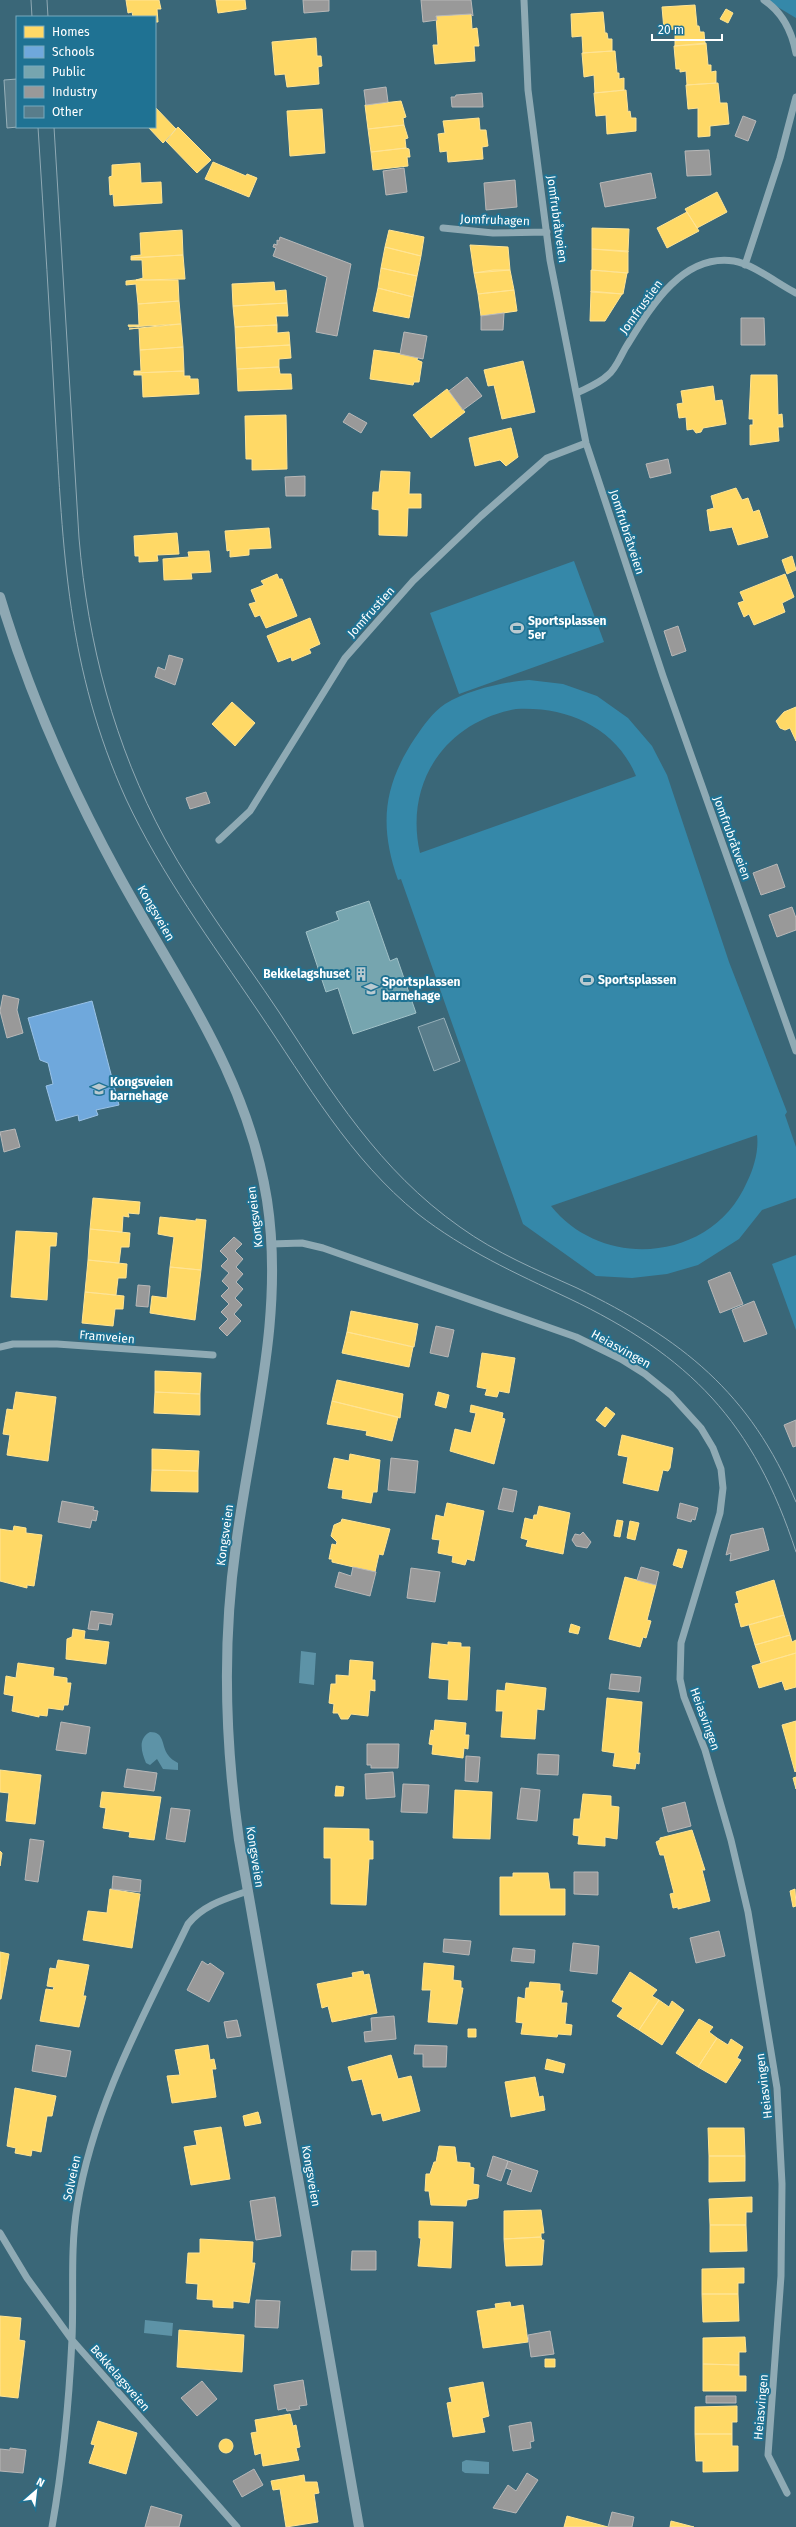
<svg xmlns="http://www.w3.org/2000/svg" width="796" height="2527" font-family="'Fira Sans',sans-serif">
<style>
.green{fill:#3588a9;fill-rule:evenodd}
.water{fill:#5d93a7}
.homes{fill:#ffd966;stroke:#ffe494}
.schools{fill:#6fa8dc;stroke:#9ac2e6}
.public{fill:#76a5af;stroke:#9fc0c7}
.industry{fill:#999;stroke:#b8b8b8}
.building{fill:#597d8b;stroke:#97b0b9}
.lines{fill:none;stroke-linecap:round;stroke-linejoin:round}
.minor{stroke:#8faab4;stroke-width:7}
.major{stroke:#8ea8b3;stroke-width:10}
.tram{stroke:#8fa9b4;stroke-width:1}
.labels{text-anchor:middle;stroke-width:4;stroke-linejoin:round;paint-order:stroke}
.street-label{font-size:12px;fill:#fff;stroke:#1f7293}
.poi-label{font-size:12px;font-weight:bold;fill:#fff;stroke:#1f7293;text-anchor:start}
</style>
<rect width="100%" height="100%" fill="#3a6778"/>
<path class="green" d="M766 0H796V18Z
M574 561 604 642 459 694 430 613Z
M529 680 563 684 597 696 628 718 652 746 667 775 729 962 787 1112 785 1115 796 1147V1198L762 1210 739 1239 698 1265 667 1274 632 1278 596 1276 523 1224 401 879 398 880C379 826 383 786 415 738 423 726 433 712 445 704 468 690 503 682 529 680ZM516 709C566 706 616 727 636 776L420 853C404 783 445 722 516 709ZM757 1135C759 1150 754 1168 747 1182 713 1261 604 1272 551 1206Z
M796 1255V1330L772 1264Z"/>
<path class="water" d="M301 1651 316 1653 314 1685 299 1683Z
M150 1732C165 1732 161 1745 168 1755 170 1758 174 1761 178 1763V1770L163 1769 157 1759 150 1765 146 1763C142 1753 137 1739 150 1732Z
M145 2320 173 2323 172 2336 144 2333Z
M466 2460 489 2462V2474L465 2473 462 2471V2462Z"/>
<path class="homes" d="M126 0H159L161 9H157L158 22H155V17H133L132 12 128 13Z
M216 0H245L246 9 218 13Z
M695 5 697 26H699L700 32H704L705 44 675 46V29L664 30 662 7Z
M726 9 733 13 728 23 720 19Z
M603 12 605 33H607L608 39H612V51L583 53 582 36 572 37 571 14Z
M471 14 472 29 477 28 479 46H474L475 61 435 64 433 45H438L436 16Z
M316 38 317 56H321L322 66 318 67 319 84 287 87 285 74 275 75 272 42Z
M706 43 708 65H711V72L716 71V83L687 85 686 71 680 72V69H676L674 46Z
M612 51H615L617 73H619V79L624 78V90L595 93 594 75 584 77 582 53Z
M718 83 720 103H727L729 124 710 126V136L698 137V108L688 109 686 85Z
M626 90 628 112 630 111 631 118H636V131L607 134 606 115 596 116 594 93Z
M401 101 406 117 403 118 404 125 368 129 365 105Z
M155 107 176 129 163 143 148 127H155Z
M322 109 325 153 290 156 287 111Z
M479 118 480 130H486L488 146 482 147 483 159 448 162 447 151 440 152 438 134 445 133 443 121Z
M404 125 408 138 405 139 406 148 371 152 368 129Z
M178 127 211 160 197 173 166 141Z
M406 148 409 149 410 157H407L408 166 373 170 371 152Z
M213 162 246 176 247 174 257 178 249 197 205 179Z
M140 163 141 183 161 182 162 203 114 206 113 194 110 195 109 177 112 176V165Z
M717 192 727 212 697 228 685 209Z
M687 212 699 231 667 248 657 228Z
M592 228 629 229 628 252 592 249Z
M182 230 183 255 131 258V256L141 255 140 233Z
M389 230 424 237 421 256 385 247Z
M470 245 508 247 510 270 474 273Z
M385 247 421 256 417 276 381 268Z
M592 249 628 251V273L592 270Z
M183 255 185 279 136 280 143 278 142 260H131V258Z
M381 268 417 276 413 297 378 288Z
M493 270H510L514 290 478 294 474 273Z
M591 270 627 273 623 294 591 292Z
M136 280H178L179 301 138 304 136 284 126 285V281Z
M274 282 275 291 286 290 287 303 233 306 232 284Z
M378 288 413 297 409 318 373 311Z
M514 290 517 311 481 316 478 294Z
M591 291 622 294 605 321H590Z
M179 301 181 324 129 327 128 325H139L138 304Z
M287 303 288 316H276L277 325 235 327 233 306Z
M181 324 183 347 140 350 139 328 129 329Z
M277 325V333L289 332 290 345 236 348 235 327Z
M290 345 291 358 279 359V367L237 369 236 348Z
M183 347 184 371 134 373V371H141L140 350Z
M374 350 418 356 417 360 422 362 419 382H414L413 385 370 379Z
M523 361 535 412 502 419 494 385 488 386 484 370Z
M279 367 280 374H291L292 389 238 391 237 369Z
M184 371V376H190V379H198L199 394 143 397 142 375H134V373Z
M751 375H777L778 415 782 414 783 427H778L779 441 750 445V425H753V419H749Z
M713 386 715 401 722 400 726 424 703 428 701 432 696 433 693 429 687 430 686 417 679 418 677 404 683 403 681 391Z
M447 389 465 412 431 438 413 415Z
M286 415 287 469 252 470V459H246L245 416Z
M511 428 518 457 506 466 500 460 475 466 469 438Z
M381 471 410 472 409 494H421V508H408L407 536 379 535V510L372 509 373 492H379Z
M736 488 742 500 748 498 753 512 759 510 768 537 738 545 732 527 710 531 707 510 714 508 711 496Z
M269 528 271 548 249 549V555L230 557V550L227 551 225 531Z
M177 533 179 554 157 555 158 561 139 562V556H135L134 536Z
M209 551 211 572 191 573 192 579 164 580 163 559 189 557 188 552Z
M792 556 796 570 787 574 782 560Z
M277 574 279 579H282L297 616 266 628 260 615 255 617 249 604 256 602 251 590 264 585 261 581Z
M785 574 794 597 782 603 785 612 754 625 749 614 744 617 738 603 744 601 740 592Z
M310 618 320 644 309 649 311 653 292 661 291 657 278 662 267 636Z
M232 702 255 723 235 746 212 724Z
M796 707V741L790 728 785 730 780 728 776 721 784 712Z
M93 1198 140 1202 139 1214 128 1213 129 1217 123 1216 122 1232 90 1229Z
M160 1217 196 1221V1219L206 1220 201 1270 170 1267 174 1237 158 1234Z
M90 1229 130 1233 129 1247H121L119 1263 88 1260Z
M16 1231 57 1233 56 1246H50L47 1300 11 1297Z
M88 1260 127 1264 126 1278H118L116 1295 85 1292Z
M170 1267 201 1270 195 1320 150 1313 152 1296 167 1298Z
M85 1292 124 1296 123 1309H115L113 1326 82 1323Z
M351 1311 418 1324 414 1347 347 1332Z
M347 1332 413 1347 409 1367 342 1353Z
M482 1353 515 1358 509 1393 499 1391 497 1397 485 1395 487 1389 477 1387Z
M155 1371 201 1373 200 1394 155 1392Z
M337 1380 403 1394 400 1418 332 1401Z
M16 1392 56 1397 48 1461 7 1455 10 1435 3 1434 7 1409 13 1410Z
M155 1392 200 1394V1415L154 1413Z
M438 1392 449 1395 446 1408 435 1405Z
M332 1401 398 1417 392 1441 366 1435 367 1431 327 1424Z
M471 1405 503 1413 502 1418 505 1419 494 1464 450 1451 455 1429 471 1433 476 1413 470 1412Z
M606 1407 615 1414 605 1427 596 1420Z
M622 1435 673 1448 670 1468 668 1471 663 1470 658 1491 623 1483 628 1457 618 1455Z
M152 1449 199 1451 198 1471 152 1470Z
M350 1454 380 1460 377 1492H373L371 1503 342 1498 343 1490 328 1488 334 1458 349 1461Z
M152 1470 198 1471V1492L151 1491Z
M447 1503 484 1511 474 1561 467 1559 465 1565 452 1562 453 1556 438 1553 440 1540 432 1539 436 1515 444 1517Z
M539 1506 570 1513 563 1554 526 1546 528 1540 521 1538 525 1518 533 1520 534 1515H537Z
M342 1519 390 1529 383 1555 379 1554 375 1572 332 1562V1559H329L332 1544 336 1545 337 1542 331 1536 334 1525 341 1522Z
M617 1520 623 1521 620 1537 614 1536Z
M630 1521 639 1523 635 1540 627 1538Z
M14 1526 26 1528V1533L42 1535 34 1586 27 1585V1588L0 1581V1529L13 1531Z
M678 1549 687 1551 682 1568 673 1565Z
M625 1577 656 1585 647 1620 651 1621 646 1638 643 1637 640 1647 609 1639Z
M774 1580 784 1615 741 1627 735 1604 739 1603 736 1592Z
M784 1615 790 1635 755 1645 749 1625Z
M571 1624 580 1627 578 1634 569 1632Z
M73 1629 85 1631 84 1639 109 1642 106 1664 66 1659 67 1639 72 1637Z
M790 1635 792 1642 796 1640V1653L761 1663 755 1645Z
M448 1642 461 1643V1647H470L467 1700 448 1699 449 1680 429 1678 432 1643 448 1645Z
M796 1653V1687L785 1690 782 1681 759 1688 752 1666Z
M350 1660 373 1662 372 1680H375V1691L370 1690 368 1716 351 1714 348 1719H341L338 1713H333L334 1704 329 1703 331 1684H336V1675L349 1676Z
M18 1663 54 1668 53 1676 67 1678V1683H71L68 1705H64L63 1710 48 1708 47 1716 39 1715V1717L12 1711 14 1696 4 1694 6 1676 16 1678Z
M506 1683 546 1688 544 1710 537 1709 535 1739 501 1737 503 1711H496L497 1690 505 1691Z
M607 1698 642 1702 638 1753H640L639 1764 636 1763 635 1769 613 1766 615 1753 602 1751Z
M435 1720 466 1723 465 1735H469L468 1749 464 1748 463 1758 432 1754 433 1745 429 1744 431 1730 434 1731Z
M796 1721V1771L795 1772 782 1725Z
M0 1770 41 1775 35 1824 6 1821 9 1793 0 1792Z
M796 1777V1789L793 1778Z
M336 1786 344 1787 343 1796H335Z
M455 1790 492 1792 490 1839 453 1838Z
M102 1792 161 1797 154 1840 129 1837 130 1832 103 1828 106 1808 100 1807Z
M583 1794 611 1796V1806L619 1807 617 1839 605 1837V1846L578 1844 579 1836 573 1835 574 1819H580Z
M324 1828 369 1829V1841H373V1859H369L366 1905 331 1904V1858H324Z
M692 1830 705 1870H702L710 1901 678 1909V1907L673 1908 670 1894 674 1893 664 1855H660L656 1842 660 1840V1838Z
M0 1851 2 1853 0 1866Z
M513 1873H548L550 1889H565V1915H500V1877H513Z
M110 1889 140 1894 132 1948 83 1940 88 1911 107 1913Z
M795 1889 796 1906 793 1907 790 1891Z
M0 1952 9 1954 1 1999H0Z
M58 1960 89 1965 83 1996H86L79 2027 40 2021 46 1989 53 1990 54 1987 47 1986 50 1968 56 1969Z
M424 1963 454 1966 453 1980 461 1981V1988H463L457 2024 428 2022 431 1990H422Z
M363 1971 364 1975 369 1974 377 2013 332 2022 328 2006 322 2008 317 1984 353 1977 352 1973Z
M630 1972 657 1990 652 1996 659 2000 639 2030 617 2016 623 2008 612 2001Z
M530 1982 560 1984V1991H563L561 2003H567L565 2024 572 2025 571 2035 558 2034 557 2037 521 2034 523 2023 516 2022 518 1997 525 1999 526 1988H529Z
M659 2000 669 2007 672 2001 684 2010 662 2045 639 2030Z
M699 2019 713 2027 709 2032 717 2038 698 2067 676 2053Z
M468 2029H476V2037H468Z
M717 2038 728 2045 731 2039 743 2047 737 2058 741 2060 726 2083 698 2067Z
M208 2045 210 2060 214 2059 216 2069H212L216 2097 172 2103 167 2076 180 2075 175 2050Z
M391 2055 398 2079 411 2076 420 2111 383 2121 381 2113 372 2115 362 2079 352 2081 348 2067Z
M547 2059 565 2064 563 2073 545 2069Z
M535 2077 539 2097 543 2096 545 2110 511 2117 505 2082Z
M15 2088 56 2096 52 2116H47L41 2152 32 2150 31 2156 15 2153 16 2148 7 2146Z
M258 2112 261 2123 245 2126 243 2116Z
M221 2127 230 2179 191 2185 184 2147 197 2145 194 2131Z
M708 2128H744L745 2156H709Z
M439 2146 455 2147 457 2162 470 2163V2167L474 2168 473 2184 479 2185 478 2198 467 2200 466 2206 431 2205 429 2191H425L426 2174H430L434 2162H436Z
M709 2156H745V2181L709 2182Z
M752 2197V2212H746V2225H710L709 2199Z
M541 2210 544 2233H541V2237L504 2239V2211Z
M419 2221 453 2222 451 2268 418 2266 421 2238H419Z
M710 2225H746L747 2251 710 2252Z
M541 2237 542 2240H544L542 2265 506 2266 504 2239Z
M200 2239 253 2242 252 2263H255L249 2303 233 2301V2308L213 2307V2300L197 2299 198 2284 186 2283 188 2253H200Z
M744 2268V2283H738V2294H702V2269Z
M702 2294H738L739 2321 703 2322Z
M510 2302 511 2307 523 2305 528 2342 483 2348 477 2311 496 2308 495 2304Z
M0 2316 21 2318 19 2340 25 2341 18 2398 0 2396Z
M179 2330 244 2335 242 2372 177 2367Z
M745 2337 746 2352H739V2365L703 2364V2338Z
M545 2359H555V2367H545Z
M703 2364 739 2365V2376H746V2391H703Z
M483 2382 489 2416 482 2418 485 2432 453 2437 447 2403 452 2402 449 2388Z
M737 2406V2422H732V2434H695V2407Z
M290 2414 293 2426 296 2425 300 2447 296 2448 299 2460 263 2466 261 2453 255 2455 251 2433 257 2432 255 2420Z
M98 2421 137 2433 126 2474 89 2463 95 2445 91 2444Z
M695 2434H732V2446H738V2471L703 2472V2461H696Z
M219 2446a7 7 0 1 1 14 0a7 7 0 1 1-14 0Z
M304 2475 305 2482H317L319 2493 314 2494 318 2522 286 2527 280 2489 273 2490 271 2481Z
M567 2516 608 2527H564Z
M671 2521 694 2527H670Z"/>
<path class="schools" d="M92 1001 119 1105 96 1110 98 1115 79 1121 78 1115 56 1121 46 1086 53 1084 48 1063 40 1060 28 1018Z"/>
<path class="public" d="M369 901 390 961 397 958 416 1013 353 1034 338 988 326 992 306 932 339 920 336 912Z"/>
<path class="industry" d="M303 0H329V11L304 13Z
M421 0H471L473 16 471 14 436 16 437 20 423 22Z
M386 87 388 102 366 105 364 90Z
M482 93 483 107H452L451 97H455L456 95Z
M743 116 756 121 748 141 735 136Z
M709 150 711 175 687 176 685 151Z
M404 168 407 192 386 195 383 171Z
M651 173 656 198 605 207 600 183Z
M515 180 517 207 486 210 484 183Z
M280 237 351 264 337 336 316 332 327 277 273 256 276 248 273 247 274 244 277 245V240L279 241Z
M504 313 503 330H481V316Z
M741 318H764L765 345H741Z
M404 332 427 336 423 359 400 354Z
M467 377 482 396 463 410 449 391Z
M349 413 367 423 361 433 343 422Z
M668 459 671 473 650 478 646 464Z
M305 476V496H286L285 477Z
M678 626 686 651 672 656 664 631Z
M169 655 183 659 175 685 155 677 158 667 165 670Z
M206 792 210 803 190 809 186 798Z
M777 864 785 887 761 895 753 873Z
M792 907 796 918V930L777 937 769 915Z
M3 995 19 999 17 1010 23 1033 7 1038 0 1011Z
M15 1129 20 1147 4 1152 0 1132Z
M234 1237 242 1244 235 1251 243 1259 236 1267 243 1274 236 1282 243 1289 235 1298 242 1305 234 1314 241 1321 227 1336 219 1328 228 1319 221 1312 229 1304 221 1296 229 1288 222 1281 229 1273 221 1266 228 1259 220 1251Z
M730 1272 743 1304 720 1313 708 1281Z
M138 1285 150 1286 148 1307 136 1306Z
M754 1301 767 1334 744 1342 732 1310Z
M436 1326 454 1330 448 1357 430 1353Z
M796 1420V1446L793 1447 784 1425Z
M391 1458 418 1461 415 1493 388 1490Z
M503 1488 517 1491 513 1512 498 1509Z
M62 1501 94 1507 93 1510 98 1511 96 1521 92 1520 90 1528 58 1522Z
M680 1503 698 1508 695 1520 692 1519 691 1522 677 1518Z
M763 1528 769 1550 730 1561 731 1553 726 1555 731 1535Z
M583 1532 591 1542 587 1548 576 1546 572 1540 575 1534 580 1535Z
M353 1567 376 1572 370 1596 335 1587 339 1572 351 1576Z
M641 1567 659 1572 656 1585 637 1580Z
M411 1568 440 1572 435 1602 407 1598Z
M91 1611 113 1614 111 1625 99 1623 98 1630 88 1629Z
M611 1674 641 1677 639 1692 609 1689Z
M61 1722 90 1727 86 1754 56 1750Z
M367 1744H399L398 1768H371V1765H367Z
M538 1754 559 1755 558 1775 537 1774Z
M466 1756 480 1757 478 1782 465 1781Z
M127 1769 157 1773 154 1791 124 1787Z
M393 1772 395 1797 366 1799 365 1774Z
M403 1784 429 1785 427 1813 401 1812Z
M521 1788 540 1790 537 1821 517 1819Z
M685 1802 691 1826 668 1832 662 1808Z
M171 1808 190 1810 185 1842 166 1839Z
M30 1839 44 1841 38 1882 25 1880Z
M574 1872H598V1895L574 1894Z
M113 1876 141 1880 140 1892 112 1889Z
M719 1931 725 1956 696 1963 690 1938Z
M444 1939 471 1941 469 1955 443 1952Z
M573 1943 599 1946 597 1974 570 1971Z
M513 1948 535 1950 534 1963 511 1961Z
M202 1961 208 1965 210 1963 224 1973 209 2002 187 1990Z
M394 2016 396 2039 365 2042 364 2032 372 2031 371 2018Z
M237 2020 241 2036 227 2038 224 2022Z
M36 2045 71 2051 66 2077 32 2071Z
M415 2045 447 2046 446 2067H423V2054H414Z
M493 2156 508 2161 501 2181 487 2176Z
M508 2161 538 2171 531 2192 507 2184 512 2170 506 2168Z
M275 2197 281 2236 256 2240 250 2201Z
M352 2251H376V2270H351Z
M256 2300 280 2301 278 2328 255 2327Z
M550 2331 554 2354 531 2357 528 2335Z
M303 2380 307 2405 299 2406 300 2409 287 2411 286 2408 278 2410 274 2385Z
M202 2381 217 2399 197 2416 181 2398Z
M706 2396H736V2403H706Z
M531 2422 534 2441 530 2442 531 2448 513 2451 509 2426Z
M10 2448 26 2450 23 2473 0 2471V2449L10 2450Z
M254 2469 263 2485 242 2497 233 2481Z
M527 2473 538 2480 516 2513 493 2508 508 2485 516 2491Z
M151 2506 182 2515 179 2527H145Z
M612 2512 634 2517 632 2527H608Z"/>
<path class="building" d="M17 79 18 127 7 128 4 80Z
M444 1018 460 1061 434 1071 418 1027Z"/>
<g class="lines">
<path class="minor" d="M524 0 528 90 550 260 586 443 663 676 796 1051
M764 0C782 12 792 32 796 53
M443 228 493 233 547 232
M745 265 780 158 796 97
M577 393C587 388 600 383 608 375 616 369 621 355 626 347 649 310 681 253 734 261 753 264 778 284 796 293
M219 840 250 811 345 658 413 581 481 516 547 458 586 443
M271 1244 302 1243 323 1248 576 1337 621 1359 645 1374 671 1395 701 1428 713 1448 721 1469 723 1488 720 1513 681 1643 680 1679 684 1697 705 1750 731 1840 748 1912 777 2088 782 2184 781 2276 768 2455 787 2493
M0 1347 13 1344H57L213 1355
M0 2233 27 2278 72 2340 237 2527
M52 2527C63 2465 69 2402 72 2339 74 2296 70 2250 77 2207 93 2106 144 2015 188 1924 203 1905 225 1899 248 1891"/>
<path class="major" d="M0 597C29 694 70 786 118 874 178 984 247 1074 267 1200 285 1318 251 1430 236 1545 222 1643 225 1742 239 1840L359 2527"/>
<path class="tram" d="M31 0 32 17
M47 0 48 17
M38 127C44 222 50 317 55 411 63 551 67 669 126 799 161 874 212 943 258 1011 307 1083 350 1159 418 1214 464 1250 515 1273 568 1298 690 1356 754 1422 796 1552
M54 127 79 538C88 644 114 745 165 839 198 899 241 955 279 1012 332 1093 379 1170 460 1227 496 1253 537 1270 577 1288 682 1339 750 1392 796 1502"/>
</g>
<defs>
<symbol id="stadium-bare" viewBox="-9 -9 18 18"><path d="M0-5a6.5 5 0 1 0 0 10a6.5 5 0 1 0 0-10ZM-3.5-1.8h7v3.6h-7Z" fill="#bacad0" stroke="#1f7293" stroke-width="2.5" paint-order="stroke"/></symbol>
<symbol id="building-bare" viewBox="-9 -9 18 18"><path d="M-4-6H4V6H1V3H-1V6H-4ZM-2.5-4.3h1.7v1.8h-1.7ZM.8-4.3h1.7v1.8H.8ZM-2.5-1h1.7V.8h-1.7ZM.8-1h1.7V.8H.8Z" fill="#bacad0" stroke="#1f7293" stroke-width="2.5" paint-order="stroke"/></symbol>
<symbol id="school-bare" viewBox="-9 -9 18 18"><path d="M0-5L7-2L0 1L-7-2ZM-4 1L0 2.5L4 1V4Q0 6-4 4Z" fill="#bacad0" stroke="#1f7293" stroke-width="2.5" paint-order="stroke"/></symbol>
</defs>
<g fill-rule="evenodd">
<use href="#stadium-bare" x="507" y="618" width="20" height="20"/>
<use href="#building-bare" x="351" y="964" width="20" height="20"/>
<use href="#stadium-bare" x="577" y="970" width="20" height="20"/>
<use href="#school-bare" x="361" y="979" width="20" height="20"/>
<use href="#school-bare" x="89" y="1079" width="20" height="20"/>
</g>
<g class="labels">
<g class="street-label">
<text transform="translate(557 219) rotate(82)" y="4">Jomfrubråtveien</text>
<text transform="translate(495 220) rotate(2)" y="4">Jomfruhagen</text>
<text transform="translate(641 307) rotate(-54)" y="4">Jomfrustien</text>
<text transform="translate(627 532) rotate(72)" y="4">Jomfrubråtveien</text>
<text transform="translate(371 612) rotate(-48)" y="4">Jomfrustien</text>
<text transform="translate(732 838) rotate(70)" y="4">Jomfrubråtveien</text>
<text transform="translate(156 913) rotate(60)" y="4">Kongsveien</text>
<text transform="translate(255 1217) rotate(-97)" y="4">Kongsveien</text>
<text transform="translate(107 1337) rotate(5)" y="4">Framveien</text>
<text transform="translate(621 1349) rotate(29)" y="4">Heiasvingen</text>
<text transform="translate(225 1535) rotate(-82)" y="4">Kongsveien</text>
<text transform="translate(705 1719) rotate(70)" y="4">Heiasvingen</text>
<text transform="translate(255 1857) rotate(81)" y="4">Kongsveien</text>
<text transform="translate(764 2086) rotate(-97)" y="4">Heiasvingen</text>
<text transform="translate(311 2176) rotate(80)" y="4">Kongsveien</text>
<text transform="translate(72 2178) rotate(-78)" y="4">Solveien</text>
<text transform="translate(120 2378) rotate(49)" y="4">Bekkelagsveien</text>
<text transform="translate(761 2407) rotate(-85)" y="4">Heiasvingen</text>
</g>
<g class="poi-label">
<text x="528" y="625">Sportsplassen<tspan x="528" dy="14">5er</tspan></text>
<text x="350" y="978" text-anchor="end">Bekkelagshuset</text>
<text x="598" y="984">Sportsplassen</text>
<text x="382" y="986">Sportsplassen<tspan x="382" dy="14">barnehage</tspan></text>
<text x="110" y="1086">Kongsveien<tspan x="110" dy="14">barnehage</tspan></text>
</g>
</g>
<rect x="16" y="16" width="140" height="112" fill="#1f7293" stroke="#79aabe"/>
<rect x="24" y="26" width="20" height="12" fill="#ffd966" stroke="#79aabe"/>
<text x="52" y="36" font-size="12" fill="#ffffff">Homes</text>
<rect x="24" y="46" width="20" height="12" fill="#6fa8dc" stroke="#79aabe"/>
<text x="52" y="56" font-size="12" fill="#ffffff">Schools</text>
<rect x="24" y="66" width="20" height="12" fill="#76a5af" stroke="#79aabe"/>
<text x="52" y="76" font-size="12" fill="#ffffff">Public</text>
<rect x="24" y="86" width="20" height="12" fill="#999999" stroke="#79aabe"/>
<text x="52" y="96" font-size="12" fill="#ffffff">Industry</text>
<rect x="24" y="106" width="20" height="12" fill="#597d8b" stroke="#79aabe"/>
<text x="52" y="116" font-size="12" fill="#ffffff">Other</text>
<g transform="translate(36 2491) rotate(28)" stroke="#1f7293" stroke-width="3" paint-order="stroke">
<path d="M0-3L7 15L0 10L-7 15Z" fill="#ffffff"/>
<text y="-6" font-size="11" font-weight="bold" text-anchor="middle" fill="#ffffff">N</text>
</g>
<path d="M652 34v6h70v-6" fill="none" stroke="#ffffff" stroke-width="2"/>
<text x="658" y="34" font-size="12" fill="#ffffff" stroke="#1f7293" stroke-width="3" paint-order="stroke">20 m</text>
</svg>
